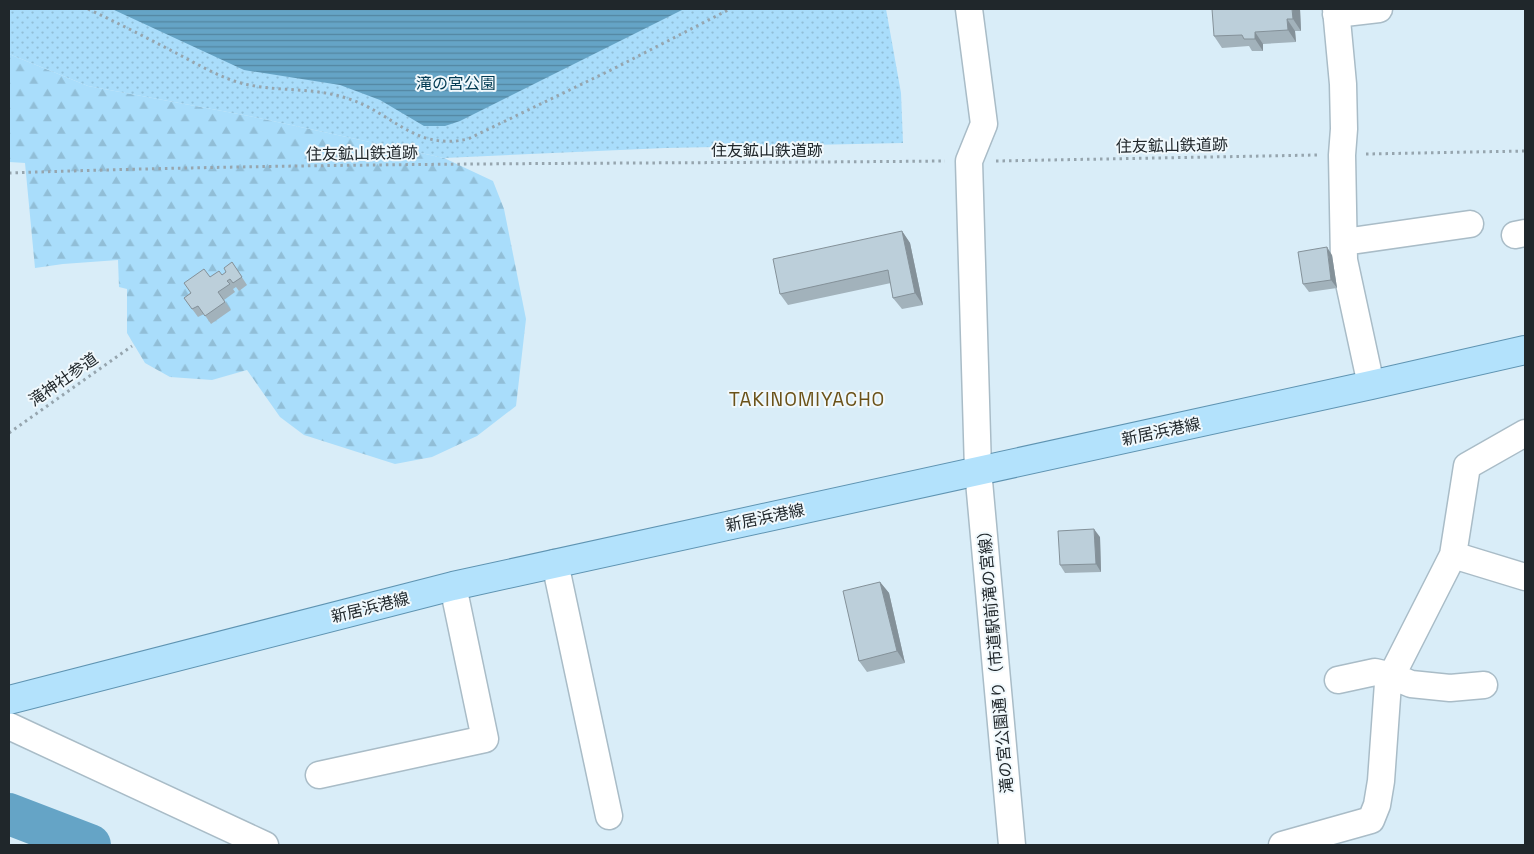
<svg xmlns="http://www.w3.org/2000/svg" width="1534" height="854" font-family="'Space Grotesk','Noto Sans JP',sans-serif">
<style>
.forest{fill:url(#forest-firs)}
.park{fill:url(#park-dots)}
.water{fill:url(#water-rules)}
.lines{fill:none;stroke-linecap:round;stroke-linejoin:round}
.river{stroke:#65a4c6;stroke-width:42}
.minor-casing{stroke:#a9bcc7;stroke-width:29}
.major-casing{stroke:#5f94b2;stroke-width:30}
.path{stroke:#96a5ae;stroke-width:3;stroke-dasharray:2.5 4;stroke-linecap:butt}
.minor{stroke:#fff;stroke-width:26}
.major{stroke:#b3e2fc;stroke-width:28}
.wall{fill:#a2b2bb}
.shaded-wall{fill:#849199}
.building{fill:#bccfda;stroke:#849199}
.labels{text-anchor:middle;stroke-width:4;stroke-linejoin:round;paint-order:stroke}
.park-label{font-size:16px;fill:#033b53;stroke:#f0f8fc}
.street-label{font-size:16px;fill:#20272b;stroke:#f0f8fc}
.quarter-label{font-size:19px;letter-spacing:1px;fill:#6b5219;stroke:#f0f8fc}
</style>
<defs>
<pattern id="forest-firs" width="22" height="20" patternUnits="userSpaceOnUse" patternTransform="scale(1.25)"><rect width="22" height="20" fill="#a9ddfb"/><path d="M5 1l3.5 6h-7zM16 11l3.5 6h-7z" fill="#91bed7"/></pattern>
<pattern id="park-dots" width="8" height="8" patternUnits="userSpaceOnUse" patternTransform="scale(1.25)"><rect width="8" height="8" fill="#a9ddfb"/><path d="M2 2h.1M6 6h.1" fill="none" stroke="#91bed7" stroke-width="1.8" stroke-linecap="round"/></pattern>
<pattern id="water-rules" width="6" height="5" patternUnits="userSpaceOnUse" patternTransform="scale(1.25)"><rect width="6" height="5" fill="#65a4c6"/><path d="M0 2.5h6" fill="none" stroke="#5386a1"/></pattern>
</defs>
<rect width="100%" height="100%" fill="#d9edf8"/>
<path class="forest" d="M9 54 88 86 249 116 444 158 493 181 504 209 526 319 516 406 477 436 432 457 395 464 304 435 280 417 247 370 212 380 170 377 145 363 127 333V289L119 287 118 260 63 264 35 268 25 163 9 162Z"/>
<path class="park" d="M9 9H886L901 93 903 143 665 148 444 158 249 116 88 86 9 54Z"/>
<path class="water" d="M112 9H684L460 121 445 126H424L380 100 340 85 244 70Z"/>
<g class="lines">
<path class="river" d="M9 814 90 845"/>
<defs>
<path id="minor" d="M969 9 984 124 969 161 978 470 1012 845
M1336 9 1343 84 1344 129 1342 155 1344 260 1371 385
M1336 14 1379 9
M1515 235 1525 233
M1344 242 1470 224
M1453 555 1525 577
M555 563 609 816
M1338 680 1375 672 1392 676 1411 684 1450 688 1484 685
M9 726 265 845
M319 775 485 739 453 586
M1282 845 1371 820 1377 805 1381 781 1388 683 1453 555 1467 466 1525 433"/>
<path id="major" d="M9 700 453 586 1371 385 1525 350"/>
</defs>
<use href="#minor" class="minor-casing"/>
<use href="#major" class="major-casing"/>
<path class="path" d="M88 9C118 23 147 38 176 53 195 63 214 74 234 81 270 93 310 86 346 98 393 112 413 151 468 139L613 69 730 9
M1366 154 1525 151
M996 161 1317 155
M9 173C320 162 633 164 945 161
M9 433 132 346"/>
<use href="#minor" class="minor"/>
<use href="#major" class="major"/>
</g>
<path class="wall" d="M1300 9 1301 31H1295L1296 42 1263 44V51H1252L1249 46 1222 48 1214 36Z
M902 231 910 243 923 305 902 309 893 298 891 283 788 305 780 294Z
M1332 255 1337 288 1309 292 1303 284Z
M232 262 247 285 239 291 236 287 233 289 235 292 224 300 231 310 211 324 204 314 198 317 184 298 210 277 222 275 226 272Z
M1100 537 1101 572 1065 573 1060 565Z
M880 582 889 593 905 663 867 672 859 661Z"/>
<path class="shaded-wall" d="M1292 9H1300L1301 31 1293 19Z
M1287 19 1295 31 1296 42 1288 30Z
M1255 32 1263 44V51L1255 39Z
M902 231 910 243 923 305 915 293Z
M1327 247 1332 255 1337 288 1331 280Z
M1094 529 1100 537 1101 572 1096 564Z
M880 582 889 593 905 663 897 651Z"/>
<path class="building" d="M1212 9H1292L1293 19H1287L1288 30 1255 32V39H1244L1242 35 1214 36Z
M902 231 915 293 893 298 888 270 780 294 773 259Z
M1327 247 1331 280 1303 284 1298 252Z
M232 262 242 277 233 283 230 279 227 281 230 284 218 292 225 302 205 316 198 306 192 309 184 298 191 293 184 283 204 269 210 277 219 271 222 275 226 272 224 268Z
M1094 529 1096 564 1060 565 1058 531Z
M880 582 897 651 859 661 843 591Z"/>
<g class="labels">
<g class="park-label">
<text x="456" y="89">滝の宮公園</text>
</g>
<g class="street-label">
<text transform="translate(1172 145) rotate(-1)" y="6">住友鉱山鉄道跡</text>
<text x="767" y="156">住友鉱山鉄道跡</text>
<text transform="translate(362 153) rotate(-1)" y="6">住友鉱山鉄道跡</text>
<text transform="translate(63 379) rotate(-35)" y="6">滝神社参道</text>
<text transform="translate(1161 431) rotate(-12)" y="6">新居浜港線</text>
<text transform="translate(765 517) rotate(-12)" y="6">新居浜港線</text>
<text transform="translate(370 607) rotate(-14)" y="6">新居浜港線</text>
<text transform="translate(995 658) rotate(-95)" y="6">滝の宮公園通り（市道駅前滝の宮線）</text>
</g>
<g class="quarter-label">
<text x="807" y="406">TAKINOMIYACHO</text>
</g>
</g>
<rect width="1534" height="854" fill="none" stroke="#20272b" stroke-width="20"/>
</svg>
